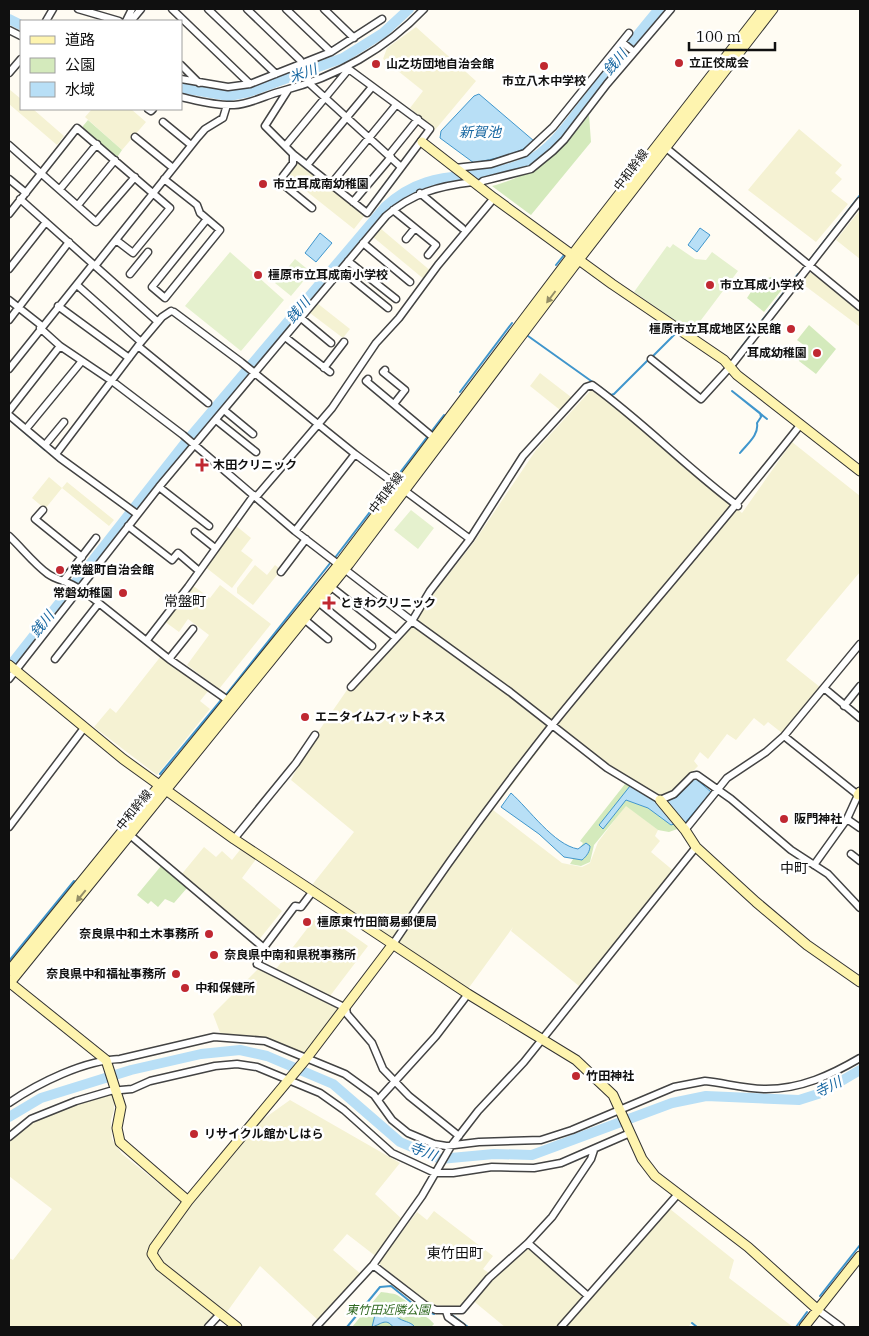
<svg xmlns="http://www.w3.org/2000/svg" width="869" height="1336" font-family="'IBM Plex Serif','Noto Sans JP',serif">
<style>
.farmland{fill:#f5f2d3}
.green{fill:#d4eabc}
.pitch{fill:#e5f1ce}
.water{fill:#b8dff6;stroke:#4096cc}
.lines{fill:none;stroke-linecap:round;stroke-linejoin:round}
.stream{stroke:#4096cc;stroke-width:2}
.river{stroke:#b8dff6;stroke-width:10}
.street-casing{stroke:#434343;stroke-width:9}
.secondary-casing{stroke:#323232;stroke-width:11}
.street{stroke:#fff;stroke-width:6}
.secondary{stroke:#fef4af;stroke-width:9}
.oneway{fill:#938d67}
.poi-dot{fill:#c02831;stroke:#fff;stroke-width:2}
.labels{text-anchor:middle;stroke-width:5;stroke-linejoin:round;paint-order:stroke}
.poi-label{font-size:12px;font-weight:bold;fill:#101010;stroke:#fff;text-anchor:start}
.street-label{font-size:12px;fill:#101010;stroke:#fff}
.park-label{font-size:12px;font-style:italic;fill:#2f6920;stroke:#fff}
.water-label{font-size:14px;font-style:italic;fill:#1968a2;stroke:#fff}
.neighbourhood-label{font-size:14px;fill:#101010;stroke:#fff}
</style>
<rect width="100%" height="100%" fill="#fffcf3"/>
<path class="farmland" d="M416 27 476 81 435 130 410 108 423 91 383 59 387 48Z
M9 89 21 99V109H33L64 136 57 145 9 104Z
M92 109H131L146 122 122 150 85 117Z
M799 129 842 165 835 173 842 179 831 191 848 204 816 242 748 190Z
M295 159 365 215 354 229 286 175Z
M860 210V259L836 240Z
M380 228 432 272 425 280 373 237Z
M806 273H812L860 312V327L800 282Z
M317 303 350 329 343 338 310 313Z
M540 373 571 397 560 410 530 386Z
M591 390 607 401 742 513 792 442 860 496V572L786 660 820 687 782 733 768 722 764 726 754 718 736 740 727 734 708 759 700 752 694 761 698 766 674 791 659 797 615 769 558 725 493 810 562 863 582 867 590 863 598 842 626 805 658 830 655 836 660 841 651 852 675 872 586 983 579 986 511 931 513 927 468 989 312 885 354 832 291 780 307 748 347 690 351 689 412 621 474 542 536 450Z
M49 477 62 488 67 482 114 520 109 526 62 488 45 509 32 498Z
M235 525 251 538 241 551 253 560 232 588 204 566Z
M255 565 267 575 275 565 281 570 253 605 237 593V588Z
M192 585 210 598 220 585 271 624 219 689 187 665 209 635 188 619 179 632 164 621Z
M161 656 209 690 200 701 210 709 157 775 94 727 110 708 116 713Z
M243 846 257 858 242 878 282 911 258 941 181 875 204 847 216 857 222 851 232 860Z
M320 912 368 946 330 996 276 969Z
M258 969 340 1010 308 1052 302 1054 252 1036 221 1035 213 1014Z
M110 1093 114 1098V1110L111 1120 112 1139 122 1154 188 1207 262 1120 290 1100 400 1163 375 1194 404 1221 378 1258 347 1234 333 1250 363 1276 320 1322 260 1266 224 1316 212 1327H9V1258L13 1260 52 1209 9 1176V1142L25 1127 62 1109Z
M670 1209 734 1260 729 1278 793 1327H696L692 1323 688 1327H563Z
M434 1211 493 1256 483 1269 489 1273 459 1307 430 1305 378 1263 417 1212 427 1220Z
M528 1243 586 1300 561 1327H505L471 1299Z"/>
<path class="green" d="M589 115 591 142 531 215 492 186C539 173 560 153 589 115Z
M88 120 122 150 116 159 83 131V126Z
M771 277 784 287 764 312 747 298 760 278 762 280Z
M809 325 836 349 816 374 799 361 798 354 805 346 797 340Z
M625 784 630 786 626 800 648 808 671 825 677 823 680 828 669 832 658 830 626 806 594 845 590 862 581 866 570 864 583 843 580 841Z
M161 866 187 888 174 903 165 899 158 907 151 901 148 904 137 895Z
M381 1292C386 1293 393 1293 397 1295 403 1298 432 1320 434 1324L431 1327H352Z"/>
<path class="pitch" d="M673 244 695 259 706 260 712 252 738 271 692 332 634 292 667 246 670 248Z
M230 252 284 300 241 351 185 306Z
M295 259 311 272 291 296 275 283Z
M411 510 434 528 418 549 394 530Z"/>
<path class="water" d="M479 94 534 141C519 156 494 158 474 163L440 138 441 131 474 96Z
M700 228 710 235 697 252 688 245Z
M320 233 332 243 316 262 305 253Z
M695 778 711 792 684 824 666 801 677 797Z
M630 786 660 804 677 823 671 825 648 808 626 800 603 829 599 825Z
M511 793C529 809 554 845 578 849L586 843 590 846C590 851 587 856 582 860L564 857 539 834 501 807Z
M385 1307 397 1311V1317C403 1322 410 1321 415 1327H393C386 1317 380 1325 372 1327L375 1315Z"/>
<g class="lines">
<path class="stream" d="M809 261 860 195
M556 265 564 255
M528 336 594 383
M652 357 677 332
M733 358 798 274
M600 387 611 395 614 394 648 360
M460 392 512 323
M9 419 45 450
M740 453C748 443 759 435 757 423L761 417 760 413 732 391 767 419
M334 559 444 415
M225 696 331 562
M160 774 222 699
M9 961 74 881
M820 1296 860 1245
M452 1315 468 1327
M692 1323 697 1327
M347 1327 380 1287 391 1286 417 1307 434 1314
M796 1327 807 1312"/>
<path class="river" d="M9 19 21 25
M181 88 229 96 249 92 343 58 383 33 409 9
M9 667 185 443 385 207C432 163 473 185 524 163 554 150 575 114 595 89 616 62 637 35 659 9
M9 1117 41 1098 131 1070 201 1054 240 1050 267 1056 333 1084 400 1142 440 1159 494 1154 532 1155 672 1103 706 1096 799 1100 821 1093 860 1070"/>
<defs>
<path id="street" d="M78 9 119 21
M172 9 250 84
M208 9 276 74
M247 9 300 60 310 84 401 167
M286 9 331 52
M324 9 354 38
M46 21 53 9
M126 21 132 9
M131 21 141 9
M9 30 21 36
M622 42 634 52
M181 65 199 83
M9 73 21 59
M181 79 228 87 250 84 331 52 382 19
M288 90 265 126 293 154 367 213 430 129 346 67
M181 97C199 101 217 106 234 105 251 104 266 95 282 91 336 77 386 49 424 9
M148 109 151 111 153 109
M163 122 191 145
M135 137 173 168
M9 145 96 222 135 177
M286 145 348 70
M665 147 860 307
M389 155 418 119
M307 165 372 87
M455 168 491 164 525 153 553 127 629 33
M283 176 293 163V154
M9 179 26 193
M164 179 197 205 200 213 220 230 165 298 152 287 207 219
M279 181 312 208
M331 184 396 105
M478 185 483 181 531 169 553 151 564 140 607 84 671 9
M60 189 97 144
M420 193 462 228
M20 199 158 322
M353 202 391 157
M78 205 115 160
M393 210 436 245 428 255
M9 214 77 128 170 208 133 253 116 240
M406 239 415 228
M363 243 410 282
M348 261 396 299
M95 266 198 137 205 129 223 118 227 105
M9 269 46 222
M341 270 388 308
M130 274 148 252
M77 285 141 342
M9 300 42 326
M58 306 129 358
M174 312 241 362 355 454 398 486
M301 318 331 343
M9 320 69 242
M40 328 60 346 112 381 183 435 295 531 412 621 510 692 607 768 660 800 674 794 692 776 697 775 731 799 791 850 828 874 860 908
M285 337 330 372
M138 346 208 403
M651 359 701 399 731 366 860 201
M324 368 344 342
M9 369 93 264
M385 370 383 372 405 390 394 404
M368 379 366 381 434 438
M224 410 253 434
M9 411 60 346
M9 415 60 458 137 514
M216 420 256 452
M26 429 82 361
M45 445 64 422
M56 454 141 342 162 317 171 311
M159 487 209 526
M404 490 470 539
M256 497 332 408 376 343 399 318 438 265 494 198
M43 510 35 519 82 557
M128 526 172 560 178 553 199 571
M295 531 355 454
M195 532 215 548
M9 536C22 548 33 563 48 574 58 581 69 581 79 589
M281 572 306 539
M63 581 96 538
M330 586 396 638
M80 588 169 659 229 701
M318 602 372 646
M304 619 328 639
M147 640 188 587 254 495
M55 659 99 603
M169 659 193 629
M9 679 159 487 386 216C412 193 439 186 473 182
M351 687 412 621 430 591 470 539 523 456 586 387 592 385C643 422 687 468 738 506
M824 688 860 718
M844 706 860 686
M784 736 858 795 847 819 814 865
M847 819 860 828
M9 827 84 728
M685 830 727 778 766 752 784 736 860 644
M130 835 264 948
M234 839 296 763 315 735
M851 854 860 861
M313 891 301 907 295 906 265 946 257 964 346 1008 347 1014 372 1043 383 1069 409 1096 459 1136
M393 944C443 869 497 795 553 724 635 623 721 526 801 424
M378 1100 436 1036 468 994
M9 1103C38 1083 85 1060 120 1059L214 1037 265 1041 345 1074 374 1095 392 1120 408 1133 434 1144 446 1146 479 1142 541 1140 572 1130 674 1087 705 1081C725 1083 745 1089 766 1089 801 1089 831 1075 860 1058
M9 1137 31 1119 76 1101 110 1091 132 1089 150 1081 215 1066 237 1064 257 1067 320 1093 344 1110 392 1153 435 1173H453L492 1167 534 1168 561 1163 630 1133
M528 1243 588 1296
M373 1265 425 1305 436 1310H462L489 1278 528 1243 552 1217 591 1159 594 1150
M818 1310 841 1327
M446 1311 448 1317 462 1327
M208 1327 220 1314
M316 1327 373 1265 422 1196 451 1146 478 1111 524 1062 696 847
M561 1327 678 1194"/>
<path id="secondary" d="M422 142 494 198 612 284 724 360 737 375 860 471
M9 665 123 759 234 839 468 994 576 1060 613 1095 642 1159 655 1176 748 1247 818 1310
M858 795 860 792
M660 800 685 830 696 847 756 902 807 945 860 982
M9 971 339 564 582 242 763 9
M9 982 106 1060 121 1107 117 1128 120 1142 188 1201
M9 984 349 564 574 266 773 9
M237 1327 160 1266 152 1254 154 1248 188 1201 306 1059 393 944
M804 1327 860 1256"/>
</defs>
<use href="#street" class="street-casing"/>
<use href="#secondary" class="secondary-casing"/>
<use href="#street" class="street"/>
<use href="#secondary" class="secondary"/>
</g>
<defs><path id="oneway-solid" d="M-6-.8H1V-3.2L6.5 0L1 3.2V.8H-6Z" transform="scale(1.25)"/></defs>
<g class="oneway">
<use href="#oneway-solid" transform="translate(551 297) rotate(127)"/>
<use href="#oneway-solid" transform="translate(81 896) rotate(129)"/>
</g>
<g class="poi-dot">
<circle cx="679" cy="63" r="5"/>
<circle cx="376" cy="64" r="5"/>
<circle cx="544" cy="66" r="5"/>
<circle cx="263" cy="184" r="5"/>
<circle cx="258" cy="275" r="5"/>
<circle cx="710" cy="285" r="5"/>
<circle cx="791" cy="329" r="5"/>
<circle cx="817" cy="353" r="5"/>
<path d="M199.5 457.5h5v5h5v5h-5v5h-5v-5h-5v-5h5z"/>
<circle cx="60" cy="570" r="5"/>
<circle cx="123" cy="593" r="5"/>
<path d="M326.5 595.5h5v5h5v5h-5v5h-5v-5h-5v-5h5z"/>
<circle cx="305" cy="717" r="5"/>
<circle cx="784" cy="819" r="5"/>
<circle cx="307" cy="922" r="5"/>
<circle cx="209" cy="934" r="5"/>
<circle cx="214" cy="955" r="5"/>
<circle cx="176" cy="974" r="5"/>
<circle cx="185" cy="988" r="5"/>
<circle cx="576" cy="1076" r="5"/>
<circle cx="194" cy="1134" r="5"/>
</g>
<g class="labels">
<g class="poi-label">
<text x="689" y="67">立正佼成会</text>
<text x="386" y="68">山之坊団地自治会館</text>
<text x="544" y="85" text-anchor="middle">市立八木中学校</text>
<text x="273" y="188">市立耳成南幼稚園</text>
<text x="268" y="279">橿原市立耳成南小学校</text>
<text x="720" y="289">市立耳成小学校</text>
<text x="781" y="333" text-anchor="end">橿原市立耳成地区公民館</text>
<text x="807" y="357" text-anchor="end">耳成幼稚園</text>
<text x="213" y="469">木田クリニック</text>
<text x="70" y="574">常盤町自治会館</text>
<text x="113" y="597" text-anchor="end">常磐幼稚園</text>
<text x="340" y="607">ときわクリニック</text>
<text x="315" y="721">エニタイムフィットネス</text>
<text x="794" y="823">阪門神社</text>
<text x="317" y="926">橿原東竹田簡易郵便局</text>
<text x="199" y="938" text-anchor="end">奈良県中和土木事務所</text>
<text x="224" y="959">奈良県中南和県税事務所</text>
<text x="166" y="978" text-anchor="end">奈良県中和福祉事務所</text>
<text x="195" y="992">中和保健所</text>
<text x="586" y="1080">竹田神社</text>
<text x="204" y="1138">リサイクル館かしはら</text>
</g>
<g class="street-label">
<text transform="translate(631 170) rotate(-53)" y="4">中和幹線</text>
<text transform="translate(386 493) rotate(-53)" y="4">中和幹線</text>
<text transform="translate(134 810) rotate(-51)" y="4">中和幹線</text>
</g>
<g class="park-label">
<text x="388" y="1314">東竹田近隣公園</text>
</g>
<g class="water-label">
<text transform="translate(615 62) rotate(-51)" y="5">銭川</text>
<text transform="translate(303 73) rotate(-20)" y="5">米川</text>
<text x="480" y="137">新賀池</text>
<text transform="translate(298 310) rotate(-50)" y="5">銭川</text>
<text transform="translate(42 624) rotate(-52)" y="5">銭川</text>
<text transform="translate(828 1087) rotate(-27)" y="5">寺川</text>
<text transform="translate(423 1151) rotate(21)" y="5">寺川</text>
</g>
<g class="neighbourhood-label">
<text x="185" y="606">常盤町</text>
<text x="794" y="873">中町</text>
<text x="455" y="1258">東竹田町</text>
</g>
</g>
<rect width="869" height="1336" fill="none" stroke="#101010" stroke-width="20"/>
<rect x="20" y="20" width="162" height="90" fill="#ffffff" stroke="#9f9f9f"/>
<rect x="30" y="36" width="25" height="8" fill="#fef4af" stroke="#9f9f9f"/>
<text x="65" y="45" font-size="15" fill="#101010">道路</text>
<rect x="30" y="58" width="25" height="15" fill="#d4eabc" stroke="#9f9f9f"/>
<text x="65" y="70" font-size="15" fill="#101010">公園</text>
<rect x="30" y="82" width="25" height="15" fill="#b8dff6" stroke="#9f9f9f"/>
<text x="65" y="95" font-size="15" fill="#101010">水域</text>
<path d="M689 42v8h86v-8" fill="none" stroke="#101010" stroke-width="2.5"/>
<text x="696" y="42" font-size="15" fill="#101010" stroke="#ffffff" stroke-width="4" paint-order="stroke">100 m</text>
</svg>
